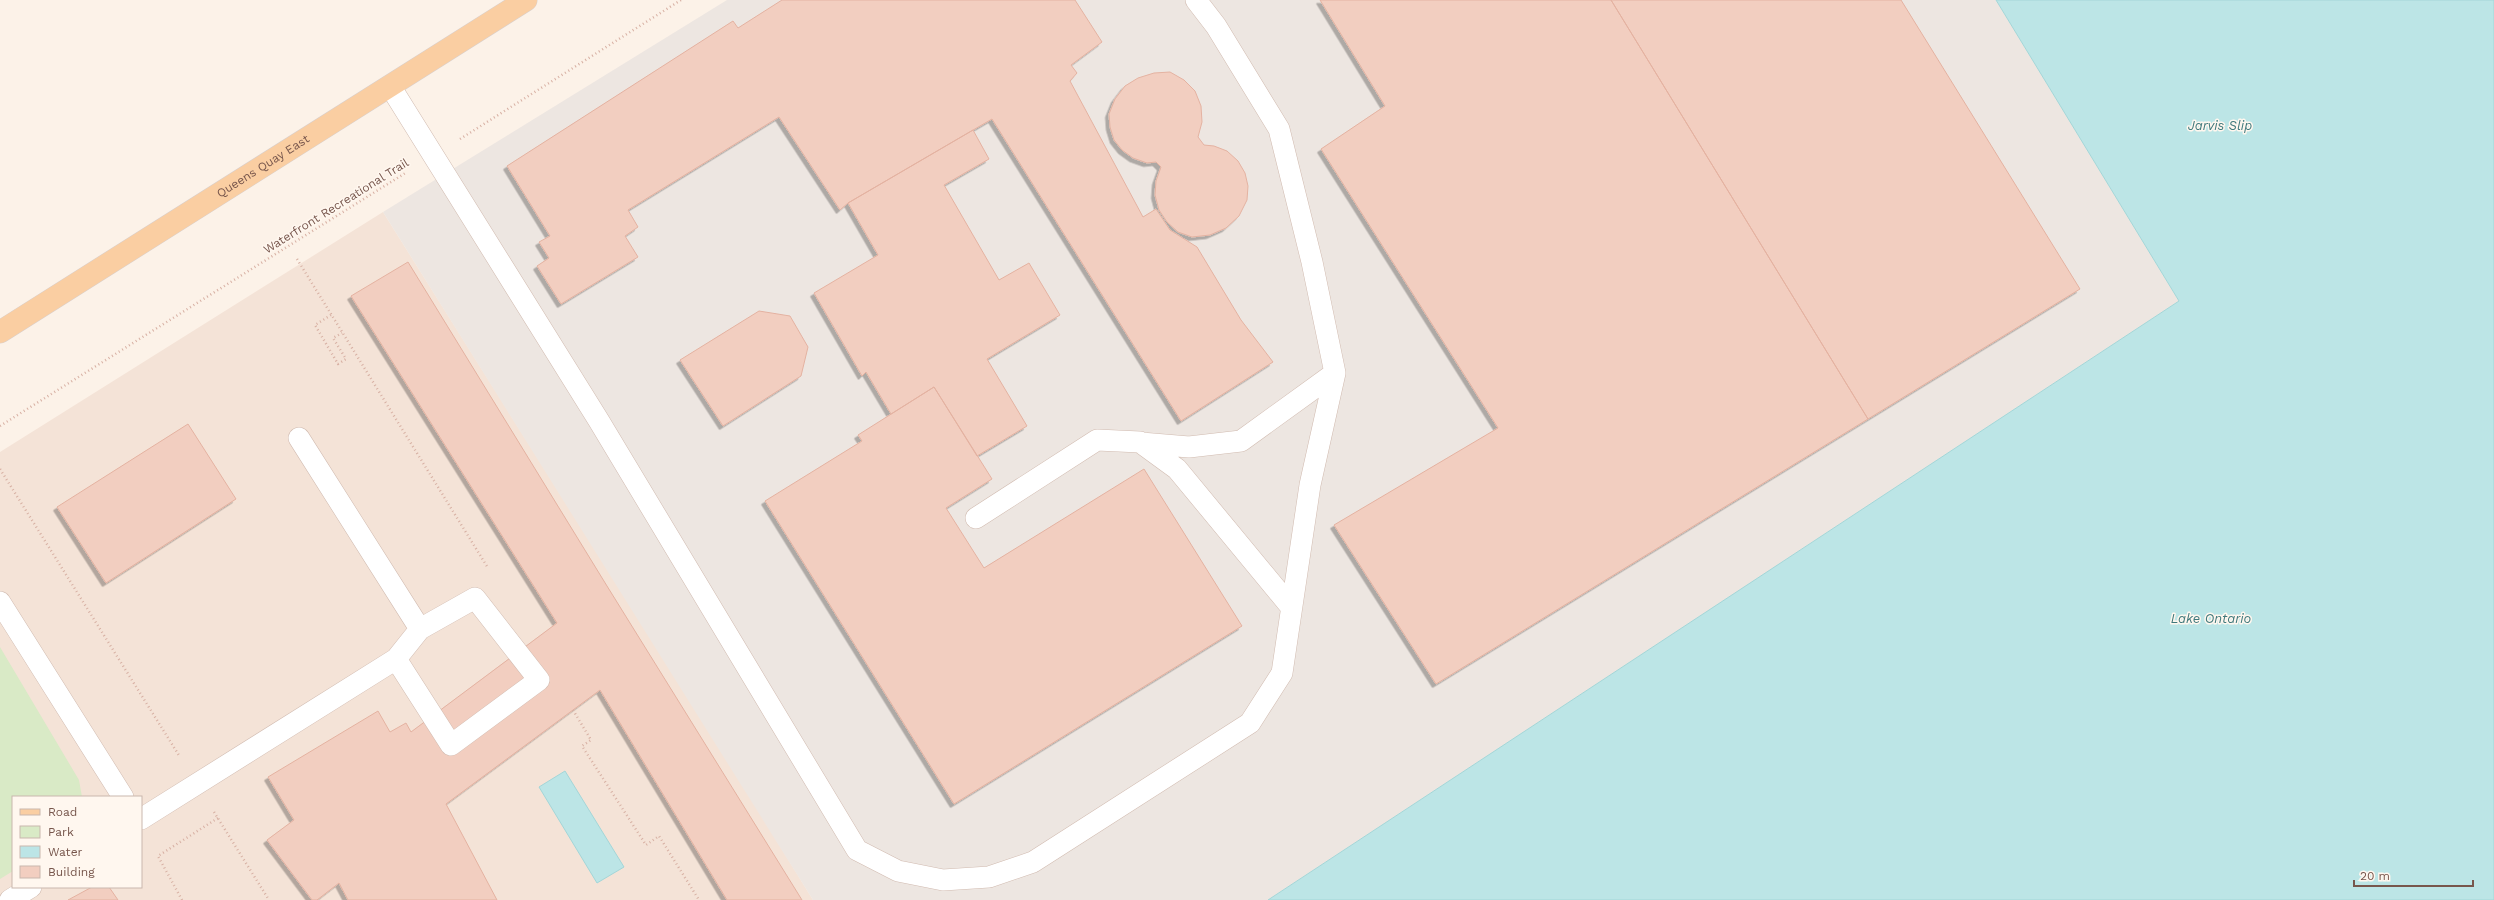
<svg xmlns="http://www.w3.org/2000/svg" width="2494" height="900" font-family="'Work Sans',sans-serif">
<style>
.residential{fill:#f4e3d7;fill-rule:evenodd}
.industrial{fill:#ede6e1}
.green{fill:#d9eac6}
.water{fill:#bce5e6;stroke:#a3d6d8}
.building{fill:#f2cec0;stroke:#e4b2a1;filter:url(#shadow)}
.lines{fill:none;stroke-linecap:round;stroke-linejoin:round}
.lane-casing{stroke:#d1bbb0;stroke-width:22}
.primary-casing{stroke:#d9d0cd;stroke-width:23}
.path{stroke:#d7b0a3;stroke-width:2.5;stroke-dasharray:1 3;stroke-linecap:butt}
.lane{stroke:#fff;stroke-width:21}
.primary{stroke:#facea2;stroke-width:22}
.labels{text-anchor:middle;stroke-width:3;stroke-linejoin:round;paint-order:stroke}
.street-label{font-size:12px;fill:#77564c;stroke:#fff7ef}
.water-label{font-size:13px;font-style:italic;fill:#40797c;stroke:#fff7ef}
</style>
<defs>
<filter id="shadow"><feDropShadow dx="-3.5" dy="3.5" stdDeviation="0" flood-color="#0004"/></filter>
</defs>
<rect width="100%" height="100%" fill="#fcf2e8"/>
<path class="residential" d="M383 212 732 768 813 900H0V452ZM13 797H141V887H13Z"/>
<path class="industrial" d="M727 0H1996L2179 301 1268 900H813L383 212Z"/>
<path class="green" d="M0 647 79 780 82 797H13V871L0 879Z"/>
<path class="water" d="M1996 0H2494V900H1268L2179 301Z
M565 771 624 867 597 883 539 787Z"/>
<path class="building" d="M782 0H1075L1102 42 1071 65 1077 73 1070 81 1143 217 1156 209 1170 230 1197 247 1241 320 1273 362 1181 421 992 119 848 203 840 210 779 117 628 210 638 227 625 236 638 257 561 304 537 266 549 258 539 242 550 236 507 166 733 21 738 28Z
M1320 0H1611L1868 419 1436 684 1334 525 1498 428 1321 149 1385 106Z
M1611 0H1901L2080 289 1868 419Z
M1170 72 1184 80 1195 91 1201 106 1202 122 1198 137 1204 145 1214 146 1227 151 1238 161 1245 173 1248 186 1247 200 1239 216 1226 228 1210 235 1192 237 1178 232 1167 222 1159 210 1155 195 1156 181 1161 167 1156 162 1147 163 1133 158 1122 150 1114 140 1110 127 1109 114 1115 99 1125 86 1138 78 1154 73Z
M973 130 989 159 944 185 999 280 1029 263 1060 315 987 359 1027 426 977 456 934 387 891 414 866 372 862 376 814 293 878 255 848 203Z
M408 262 607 586 802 900H727L600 690 446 804 497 900H348L339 883 317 900H312L267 840 294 820 268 777 378 711 390 732 406 723 411 732 557 623 351 296Z
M759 311 790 316 808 347 801 376 723 426 680 360Z
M934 387 992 479 946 508 984 568 1144 469 1242 626 954 804 765 501 862 441 858 435Z
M188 424 236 499 106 583 57 507Z
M92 887H109L118 900H68Z"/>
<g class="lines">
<defs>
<path id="lane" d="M390 86 599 421 857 850 898 871 943 880 989 877 1033 862 1250 723 1282 673 1310 485 1335 373 1312 262 1279 129 1216 26 1196 0
M299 438 420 629
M1141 443 1189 447 1241 441 1335 373
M976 518 1097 440 1140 442 1177 469 1291 607
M0 602 123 797
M141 819 396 659 420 629 475 598 539 680 451 745 396 659
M10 900 31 887"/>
<g id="primary">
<path id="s1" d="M0 332 526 0"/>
</g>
</defs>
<use href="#lane" class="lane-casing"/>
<use href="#primary" class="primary-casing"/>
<path class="path" d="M460 139 681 0
M297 259 488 568
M331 315 315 325 338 364 346 359 333 338 342 333
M0 426 407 172
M0 469 180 757
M573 710 591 740 582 746 646 845 659 836 699 900
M214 812 269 900
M182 900 158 856 218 818"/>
<use href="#lane" class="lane"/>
<use href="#primary" class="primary"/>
</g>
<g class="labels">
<g class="street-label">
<text dy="4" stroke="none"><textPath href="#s1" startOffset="311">Queens Quay East</textPath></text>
<text transform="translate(336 206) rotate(-32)" y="4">Waterfront Recreational Trail</text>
</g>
<g class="water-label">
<text x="2220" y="130">Jarvis Slip</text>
<text x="2211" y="623">Lake Ontario</text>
</g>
</g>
<rect x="12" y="796" width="130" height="92" fill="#fff7ef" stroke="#c9b7ae"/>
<rect x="20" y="809" width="20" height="6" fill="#facea2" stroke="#c9b7ae"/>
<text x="48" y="816" font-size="12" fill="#77564c">Road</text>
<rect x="20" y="826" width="20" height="12" fill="#d9eac6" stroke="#c9b7ae"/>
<text x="48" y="836" font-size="12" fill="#77564c">Park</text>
<rect x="20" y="846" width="20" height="12" fill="#bce5e6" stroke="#c9b7ae"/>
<text x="48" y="856" font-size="12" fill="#77564c">Water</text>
<rect x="20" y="866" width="20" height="12" fill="#f2cec0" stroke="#c9b7ae"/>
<text x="48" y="876" font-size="12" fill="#77564c">Building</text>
<path d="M2354 880v6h119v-6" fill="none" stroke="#77564c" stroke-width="2"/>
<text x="2360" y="880" font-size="12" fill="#77564c" stroke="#fff7ef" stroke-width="3" paint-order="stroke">20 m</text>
</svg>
